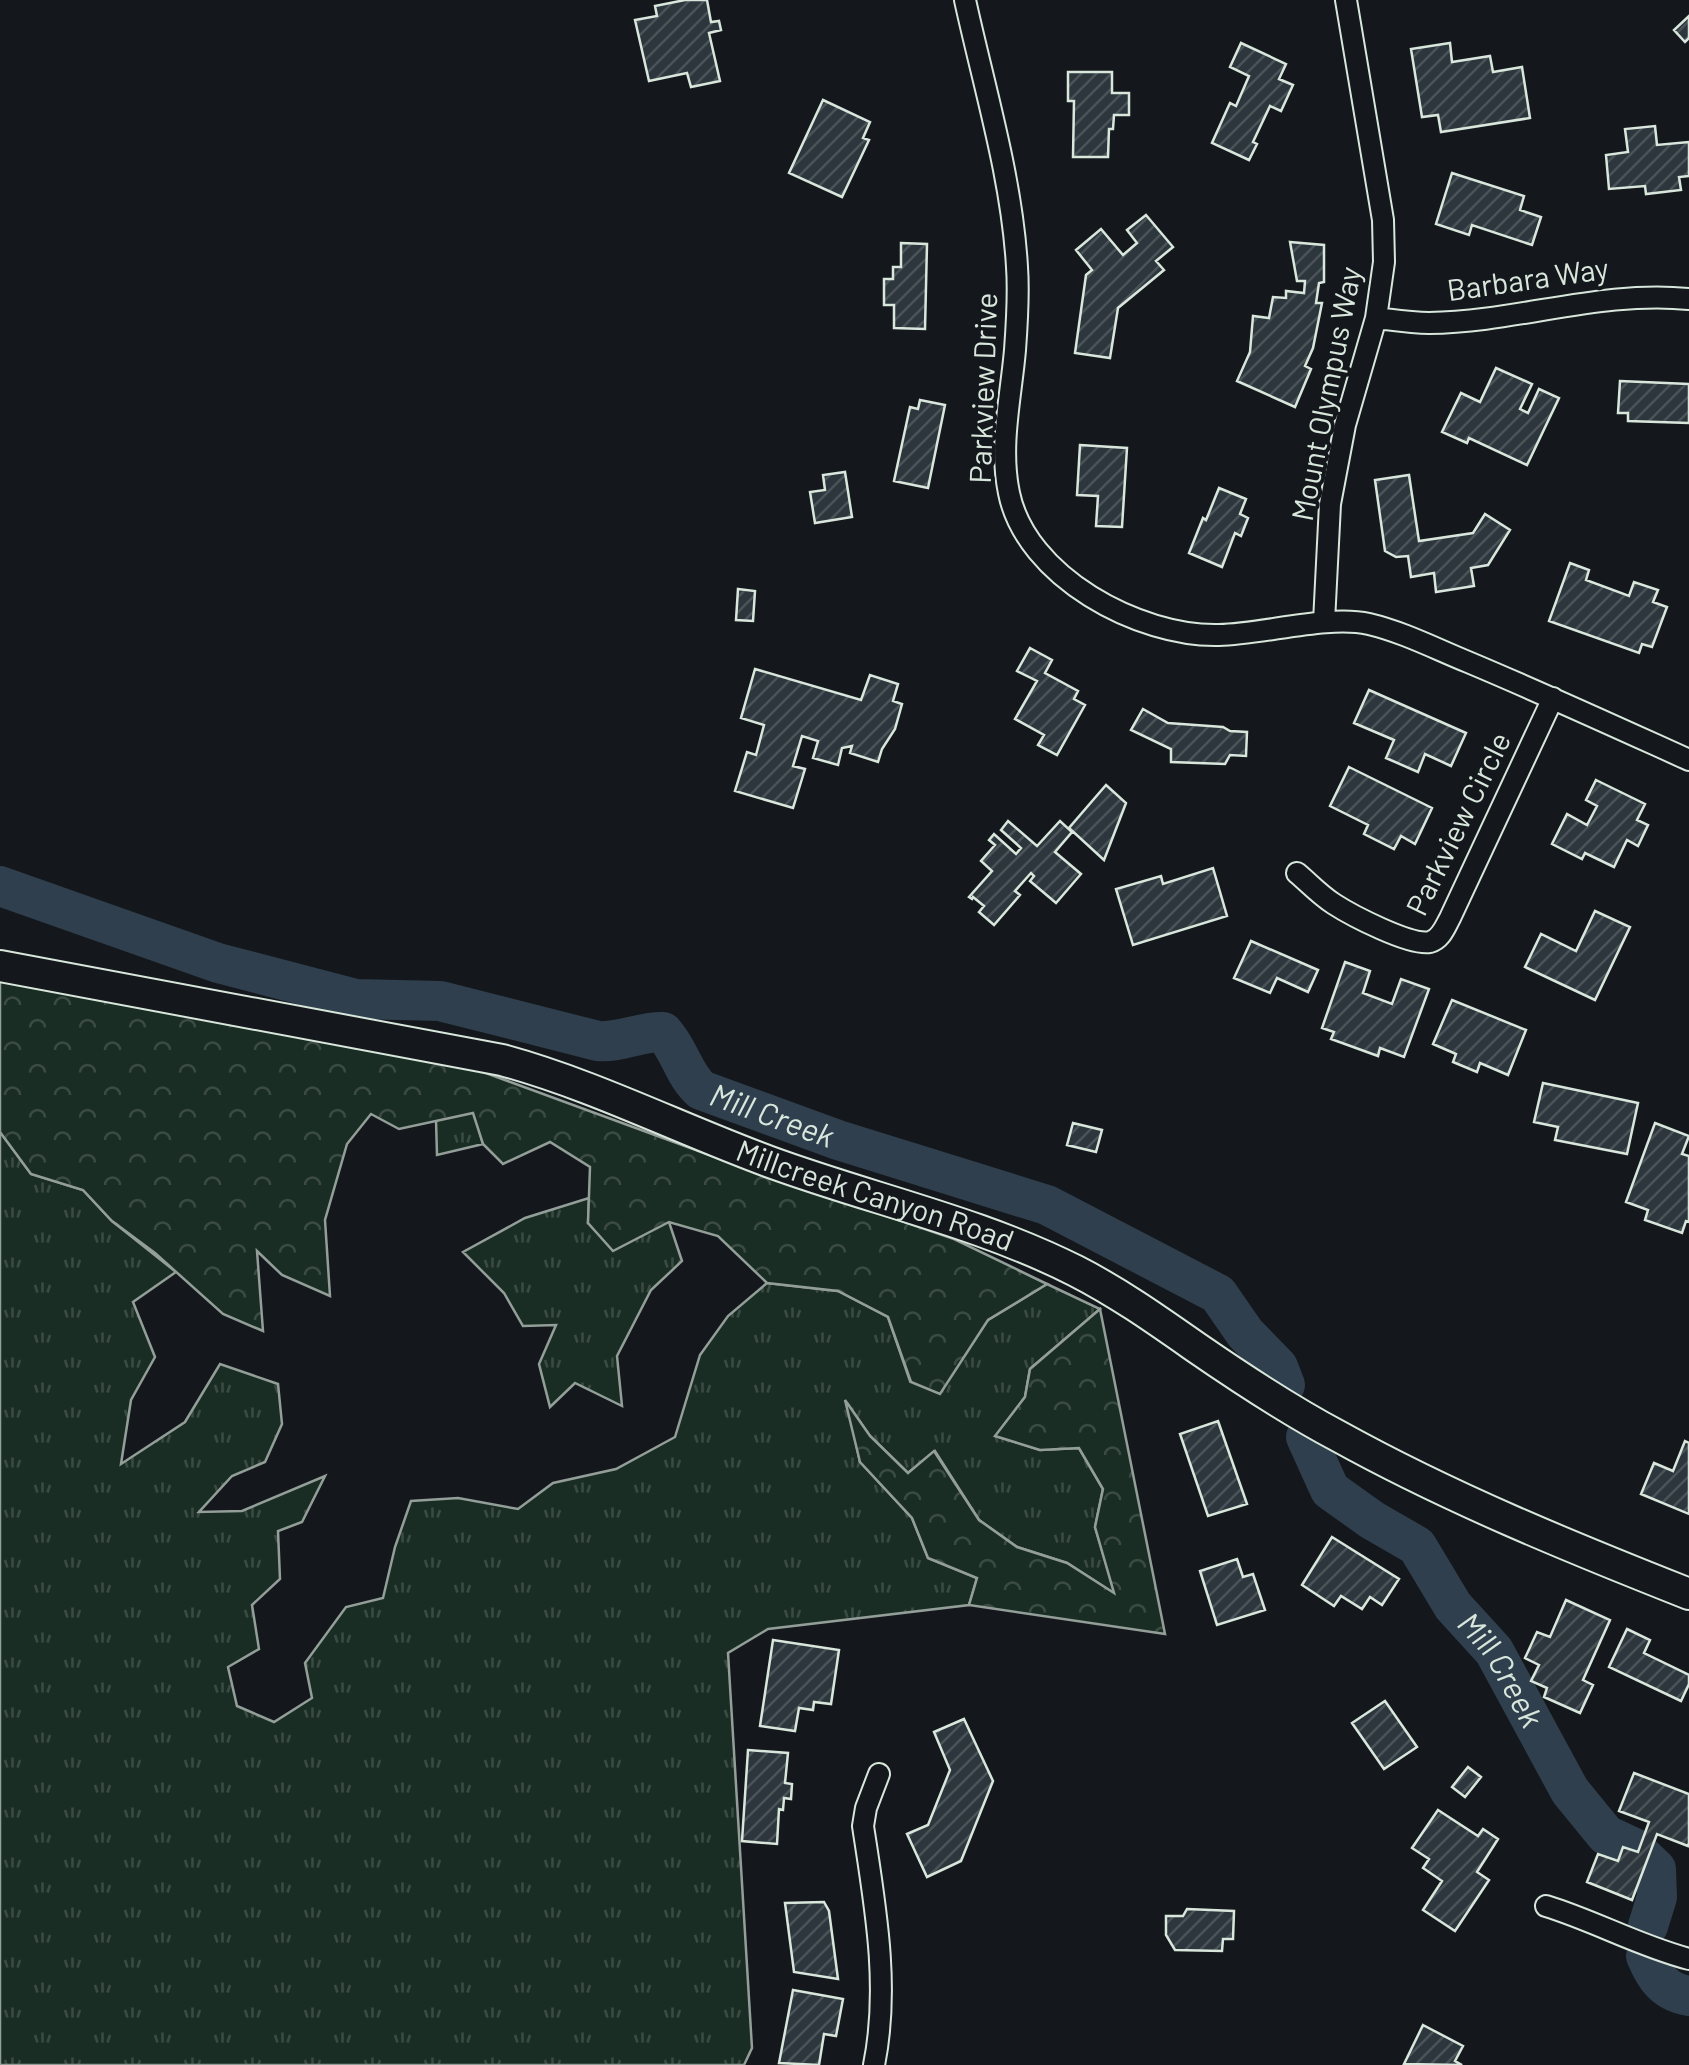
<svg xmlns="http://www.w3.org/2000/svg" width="1689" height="2065" font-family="Barlow,sans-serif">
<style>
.grass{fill:url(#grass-tufts);stroke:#939e99;stroke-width:2.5}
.forest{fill:url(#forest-crowns);stroke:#939e99;stroke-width:2.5}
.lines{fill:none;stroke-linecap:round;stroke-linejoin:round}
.river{stroke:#2f3f4d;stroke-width:40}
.building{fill:url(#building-hatch);stroke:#d8e6dc;stroke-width:2.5}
.street-casing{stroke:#d8e6dc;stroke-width:24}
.secondary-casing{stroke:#d8e6dc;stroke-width:34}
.street{stroke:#14181c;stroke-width:20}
.secondary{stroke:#14181c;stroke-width:30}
.labels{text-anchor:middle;stroke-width:8;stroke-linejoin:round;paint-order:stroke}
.street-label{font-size:30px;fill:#d8e6dc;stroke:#14181c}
.water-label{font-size:32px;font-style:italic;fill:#d8e6dc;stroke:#14181c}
</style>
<defs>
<pattern id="grass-tufts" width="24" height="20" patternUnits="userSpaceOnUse" patternTransform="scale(2.5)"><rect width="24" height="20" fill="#1a2d24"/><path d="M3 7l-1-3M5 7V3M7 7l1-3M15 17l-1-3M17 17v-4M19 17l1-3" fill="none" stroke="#3b4b43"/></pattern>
<pattern id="forest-crowns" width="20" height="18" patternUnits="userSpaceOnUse" patternTransform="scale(2.5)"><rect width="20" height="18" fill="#1a2d24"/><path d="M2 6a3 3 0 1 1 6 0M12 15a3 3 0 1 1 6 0" fill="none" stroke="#3b4b43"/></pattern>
<pattern id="building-hatch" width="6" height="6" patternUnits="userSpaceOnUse" patternTransform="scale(2.5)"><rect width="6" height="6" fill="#2c363c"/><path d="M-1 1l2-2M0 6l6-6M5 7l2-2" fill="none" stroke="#4a5358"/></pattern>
</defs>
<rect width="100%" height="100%" fill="#14181c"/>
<path class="grass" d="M474 1112 483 1144 437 1155 436 1120Z
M0 1132 31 1174 83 1190 112 1221 176 1272 133 1302 155 1357 131 1400 121 1464 185 1422 220 1364 278 1384 282 1424 265 1462 232 1476 199 1512 242 1511 325 1476 302 1522 278 1531 280 1579 252 1605 259 1649 228 1667 237 1706 274 1722 312 1698 305 1663 346 1607 383 1598 395 1547 411 1501 458 1498 518 1509 553 1483 616 1469 675 1437 700 1355 728 1316 767 1283 838 1291 888 1317 910 1381 988 1320 1047 1284 1100 1309 1030 1369 1025 1397 996 1436 1040 1450 1079 1448 1103 1489 1095 1527 1115 1594 1067 1563 1017 1547 979 1520 935 1451 908 1473 870 1436 847 1403 860 1462 912 1518 928 1558 977 1578 969 1605 768 1629 728 1653 752 2048 744 2065H0Z
M589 1198 588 1223 669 1222 682 1261 651 1290 617 1356 622 1406 575 1383 550 1407 539 1364 556 1325 523 1326 504 1293 463 1252 525 1218Z"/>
<path class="forest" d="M0 981 464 1065 723 1160 954 1239 1047 1284 988 1320 940 1394 911 1382 888 1317 838 1291 767 1283 718 1236 669 1222 613 1251 588 1223 590 1167 550 1142 503 1164 483 1144 473 1113 399 1129 371 1114 347 1144 325 1220 330 1296 282 1275 257 1251 263 1331 223 1314 155 1253 112 1221 83 1190 31 1174 0 1132Z
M1100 1309 1165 1634 969 1605 977 1578 928 1558 912 1518 860 1462 845 1400 870 1436 908 1473 934 1451 979 1520 1017 1547 1067 1563 1114 1593 1095 1527 1103 1489 1079 1448 1040 1450 995 1436 1025 1397 1030 1369Z"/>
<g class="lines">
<g class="river">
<path id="s1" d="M0 886 218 963 356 999 440 1001 598 1041C621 1043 641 1031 663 1032 680 1050 683 1074 701 1090L838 1140 1047 1205 1218 1294 1245 1333 1278 1367 1285 1385"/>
<path id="s2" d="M1306 1437 1330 1490 1372 1520 1417 1546 1453 1606 1494 1651 1570 1791 1606 1835 1634 1848 1656 1869 1657 1897 1648 1926"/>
<path d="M1646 1956C1655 1977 1664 1992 1689 1996"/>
</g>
</g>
<path class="building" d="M685 0H707L711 22 719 21 721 30 709 33 720 81 691 87 687 73 649 81 635 20 657 16 655 6Z
M1689 16V38L1685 42 1674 30Z
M1241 43 1286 64 1279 79 1293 85 1281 111 1270 106 1253 142 1257 144 1249 160 1212 143 1230 103 1236 106 1249 76 1230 67Z
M1450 43 1452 62 1490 56 1493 72 1522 67 1530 118 1441 132 1438 115 1422 117 1411 49Z
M1068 72H1112V93H1129V115H1114L1113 129H1109L1108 157H1073L1074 101H1068Z
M823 100 870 122 863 138 869 140 842 197 789 173Z
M1655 126 1657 145 1689 142V176L1679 177 1681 190 1646 194 1645 186 1609 189 1606 155 1628 152 1625 129Z
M1452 173 1524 196 1520 210 1541 217 1532 245 1472 225 1469 235 1436 224Z
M1146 215 1173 247 1156 261 1164 270 1118 308 1110 358 1075 353 1086 275 1092 270 1076 250 1101 229 1123 255 1137 243 1127 230Z
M1290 242 1324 245V282L1319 283 1316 303H1322L1313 348 1305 366 1311 369 1295 407 1237 381 1250 352 1253 316 1269 318 1273 297 1286 298V291L1304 293 1305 281H1297Z
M901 243 927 244 925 329 894 328V305H884V279H893V267H901Z
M1496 368 1532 384 1520 409 1528 413 1539 389 1559 398 1527 465 1469 438 1467 443 1442 432 1461 393 1480 402Z
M1620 381 1689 384V423L1628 421V413H1618Z
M920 400 945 405 928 488 894 481 910 407 918 409Z
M1080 445 1127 448 1122 527 1096 526 1098 496 1077 495Z
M845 472 852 517 815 523 810 492 825 490 823 475Z
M1409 475 1419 541 1473 533 1485 514 1510 530 1488 565 1471 568 1474 586 1436 592 1434 573 1411 577 1408 556 1396 557 1385 551 1375 480Z
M1219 488 1246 499 1240 514 1248 518 1241 536 1235 533 1222 567 1189 553 1203 518 1206 520Z
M1570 563 1589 570 1586 580 1629 596 1634 582 1658 590 1653 602 1667 607 1652 647 1642 644 1639 653 1549 621Z
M738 589 755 591 753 621 736 620Z
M1030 648 1052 660 1045 673 1078 691 1074 699 1085 705 1057 755 1038 745 1044 735 1015 719 1037 681 1017 671Z
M755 669 861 700 870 675 898 684 893 701 902 704 895 729 882 749 878 762 850 753 852 746 842 748 838 765 813 758 818 741 802 736 793 766 805 769 793 808 735 791 747 752 756 755 764 725 741 718Z
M1369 690 1466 733 1451 766 1425 754 1418 772 1386 758 1394 740 1354 723Z
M1143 709 1168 723 1223 727 1230 731 1247 732 1246 756 1230 755 1225 764 1171 762V749L1131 730Z
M1349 767 1432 808 1415 844 1401 836 1394 849 1364 834 1368 825 1330 806Z
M1596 780 1645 804 1637 820 1648 825 1638 846 1627 840 1614 867 1585 853 1582 859 1552 844 1567 814 1587 825 1597 806 1586 800Z
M1106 785 1126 803 1104 860 1069 828Z
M1008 821 1037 846 1060 821 1072 832 1055 852 1081 874 1056 903 1030 881 1034 876 1031 873 1015 891 1020 895 994 925 979 912 984 906 973 897 972 899 969 897 992 871 981 861 995 845 989 840 994 834 1016 854 1021 848 1001 830Z
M1213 868 1227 916 1133 945 1116 889 1161 876 1163 884Z
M1595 911 1630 927 1595 1000 1525 967 1541 934 1576 951Z
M1251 941 1318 970 1308 992 1277 978 1270 993 1234 978Z
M1345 962 1370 971 1363 993 1392 1004 1401 979 1429 989 1404 1057 1380 1048 1378 1056 1331 1039 1334 1032 1322 1028Z
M1452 1000 1526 1030 1508 1075 1480 1063 1477 1072 1453 1062 1456 1054 1433 1044Z
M1543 1083 1638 1103 1627 1154 1555 1140 1558 1127 1534 1122Z
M1073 1123 1102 1130 1096 1152 1067 1145Z
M1655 1123 1689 1136 1682 1154 1689 1156V1222L1686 1221 1682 1233 1645 1220 1648 1210 1626 1202Z
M1218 1421 1247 1504 1208 1516 1180 1434Z
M1685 1441 1689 1443V1514L1641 1494 1654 1463 1673 1471Z
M1332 1537 1399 1579 1382 1605 1370 1597 1362 1609 1341 1596 1334 1606 1302 1585Z
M1237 1559 1243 1577 1253 1574 1265 1610 1217 1625 1200 1571Z
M1566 1600 1610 1620 1583 1680 1593 1685 1580 1713 1544 1697 1547 1688 1531 1681 1539 1665 1525 1658 1537 1632 1550 1637Z
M1627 1629 1650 1640 1644 1653 1689 1675V1684L1681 1701 1609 1667Z
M773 1640 839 1650 831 1704 814 1702 813 1710 799 1708 795 1731 760 1726Z
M1385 1701 1417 1747 1384 1769 1352 1723Z
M964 1719 993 1781 961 1861 927 1877 907 1834 928 1825 950 1770 934 1732Z
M748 1750 788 1753 785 1783 792 1784 791 1799 784 1798 783 1810 779 1809 777 1844 742 1841Z
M1468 1767 1481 1777 1465 1797 1452 1787Z
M1634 1773 1689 1794V1843L1688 1846 1657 1834 1632 1900 1587 1882 1598 1854 1618 1861 1623 1847 1638 1852 1649 1822 1619 1811Z
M1438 1810 1478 1836 1483 1829 1498 1839 1477 1872 1489 1880 1455 1931 1423 1910 1442 1881 1423 1868 1429 1859 1412 1848Z
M824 1902 829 1911 838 1979 794 1972 785 1903Z
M1187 1909 1234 1911 1233 1939H1223L1222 1951 1175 1950 1166 1935V1916H1183Z
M793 1990 843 1999 836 2036 824 2034 819 2065 779 2063Z
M1423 2025 1463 2046 1455 2061 1462 2065 1404 2064Z"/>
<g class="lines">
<defs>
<path id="street" d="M965 0C984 87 1012 178 1017 267 1019 294 1017 323 1015 350 1011 397 999 446 1009 493 1026 577 1139 637 1219 635 1265 634 1327 615 1369 624 1403 632 1436 649 1468 662 1542 693 1616 727 1689 760
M1376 318C1393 320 1411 323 1429 323 1517 322 1601 290 1689 299
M1324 622 1330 504 1345 425 1376 318 1384 262 1383 220 1346 0
M1297 873C1309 883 1320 895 1334 904 1351 915 1410 946 1430 942 1441 939 1445 927 1450 918L1553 698
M1546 1906C1595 1921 1639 1946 1689 1959
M874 2065C890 1986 875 1905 863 1826L866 1808 879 1774"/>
<g id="secondary">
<path id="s3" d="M0 966 502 1060C594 1085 680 1129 770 1162 871 1199 979 1222 1076 1271 1119 1293 1157 1320 1197 1348 1242 1379 1289 1410 1338 1436 1450 1498 1570 1547 1689 1594"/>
</g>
</defs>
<use href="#street" class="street-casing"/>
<use href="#secondary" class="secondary-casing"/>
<use href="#street" class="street"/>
<use href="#secondary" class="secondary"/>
</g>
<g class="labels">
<g class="street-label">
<text transform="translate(1528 280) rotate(-8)" y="10">Barbara Way</text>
<text transform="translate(984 388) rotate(-88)" y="10">Parkview Drive</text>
<text transform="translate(1327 394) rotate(-79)" y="10">Mount Olympus Way</text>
<text transform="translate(1459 824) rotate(-64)" y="10">Parkview Circle</text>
<text dy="10" stroke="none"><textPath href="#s3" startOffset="908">Millcreek Canyon Road</textPath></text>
</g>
<g class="water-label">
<text dy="11" stroke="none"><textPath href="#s1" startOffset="832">Mill Creek</textPath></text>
<text dy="11" stroke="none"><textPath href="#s2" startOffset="312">Mill Creek</textPath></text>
</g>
</g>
</svg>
